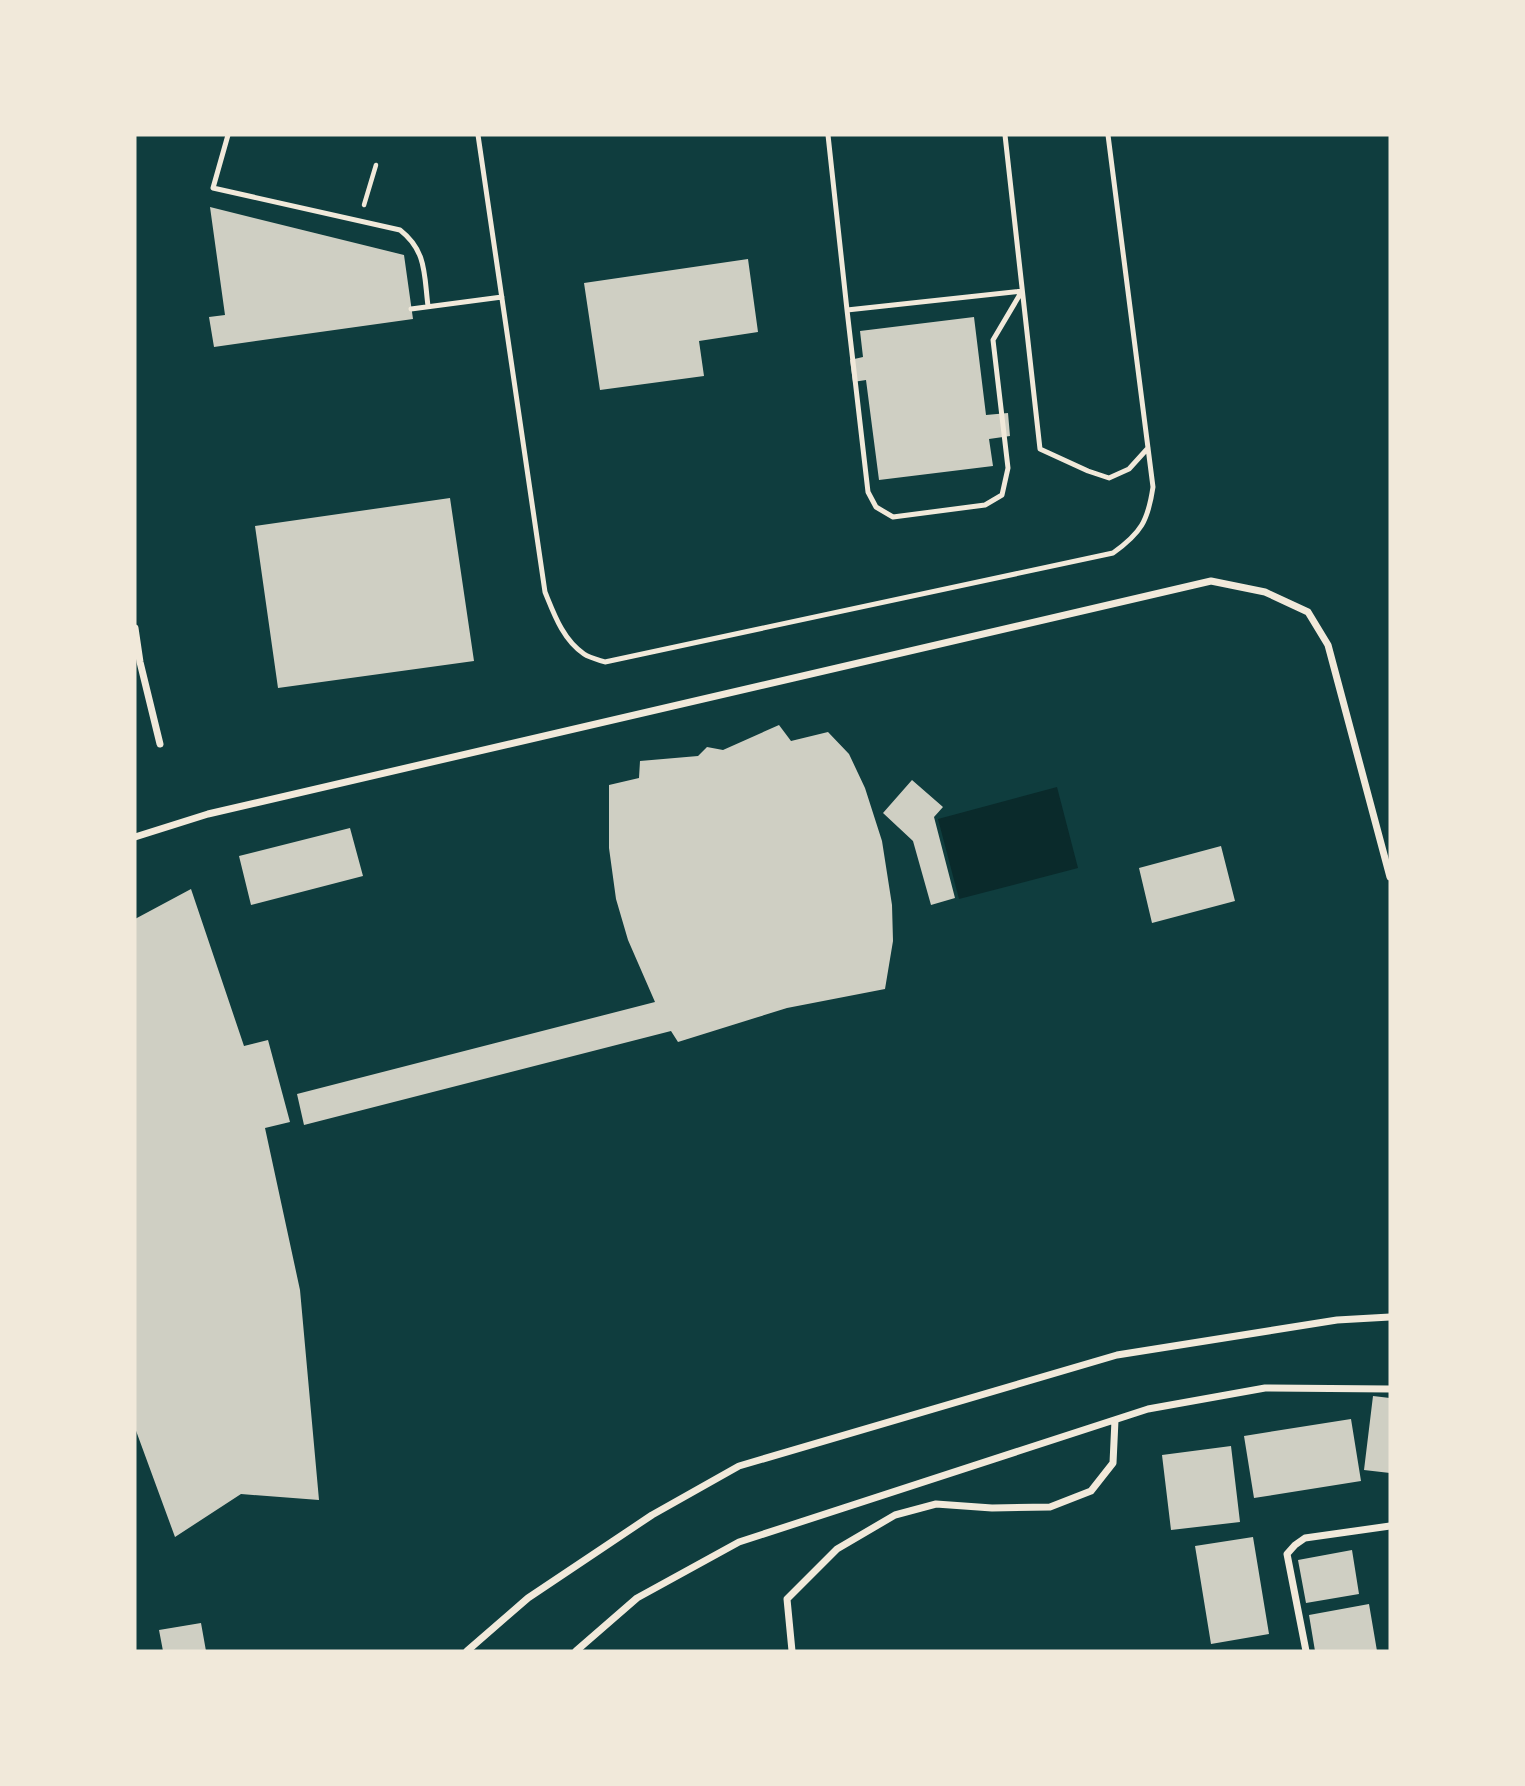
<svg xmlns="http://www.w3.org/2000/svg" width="1525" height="1786" font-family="'Exo 2',sans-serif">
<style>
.water{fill:#0a2a2b}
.building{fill:#cfcfc3}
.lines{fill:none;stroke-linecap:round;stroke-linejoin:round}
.path{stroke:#f1e9da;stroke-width:4.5}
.service{stroke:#f1e9da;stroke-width:5}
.minor{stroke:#f1e9da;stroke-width:7}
</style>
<rect width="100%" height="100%" fill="#0f3d3e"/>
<path class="water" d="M1057 787 1078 868 959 899 938 819Z"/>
<path class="building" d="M210 207 404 255 413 319 214 347 209 317 225 315Z
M748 259 758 332 699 341 704 376 600 390 584 283Z
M974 317 986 415 1008 413 1010 436 989 439 993 466 879 480 866 380 853 382 850 360 863 357 860 331Z
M450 498 474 661 278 688 255 526Z
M779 725 791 741 828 732 849 754 865 788 882 841 892 905 893 941 885 989 787 1008 678 1042 671 1031 304 1125 297 1094 655 1002 628 940 616 899 609 848V785L639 778 640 761 698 756 707 747 723 750Z
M912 780 943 807 934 817 955 898 931 905 913 841 883 813Z
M350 828 363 876 251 905 239 856Z
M1221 846 1235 901 1152 923 1139 868Z
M191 889 244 1046 268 1040 290 1122 265 1128 300 1290 319 1500 241 1494 175 1537 135 1428V919Z
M1373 1396 1390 1398V1473L1364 1470Z
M1351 1419 1361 1481 1254 1498 1244 1436Z
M1231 1446 1240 1522 1171 1530 1162 1455Z
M1253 1537 1269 1634 1211 1644 1195 1546Z
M1352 1550 1359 1594 1306 1603 1298 1560Z
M1369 1604 1377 1651H1315L1309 1615Z
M201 1623 206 1651H163L159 1630Z"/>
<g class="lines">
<path class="path" d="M364 205 376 165"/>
<path class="service" d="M228 135 213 188 400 230C427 251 424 275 428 306
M478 135 545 592C554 614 563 640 584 654 590 658 599 660 605 662L1113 553C1141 533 1148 521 1153 487L1108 135
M828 135 847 310 1022 291
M1005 135 1040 449 1088 471 1109 478 1129 469 1148 448
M411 309 502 297
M847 310 868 492 876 507 893 517 985 505 1002 495 1008 468 993 340 1022 291"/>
<path class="minor" d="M135 628 140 662 160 744
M135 837 208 814 1211 581 1265 592 1308 612 1328 645 1390 877
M467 1651 528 1598 652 1515 739 1466 1117 1355 1337 1320 1390 1317
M576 1651 637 1598 739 1542 1148 1409 1265 1388 1390 1389
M792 1651 787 1599 837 1549 895 1515 936 1504 992 1508 1050 1507 1091 1491 1113 1463 1115 1420
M1306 1651 1287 1554 1295 1545 1305 1538 1390 1526"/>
</g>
<rect width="1525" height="1786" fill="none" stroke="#f1e9da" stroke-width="273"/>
</svg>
